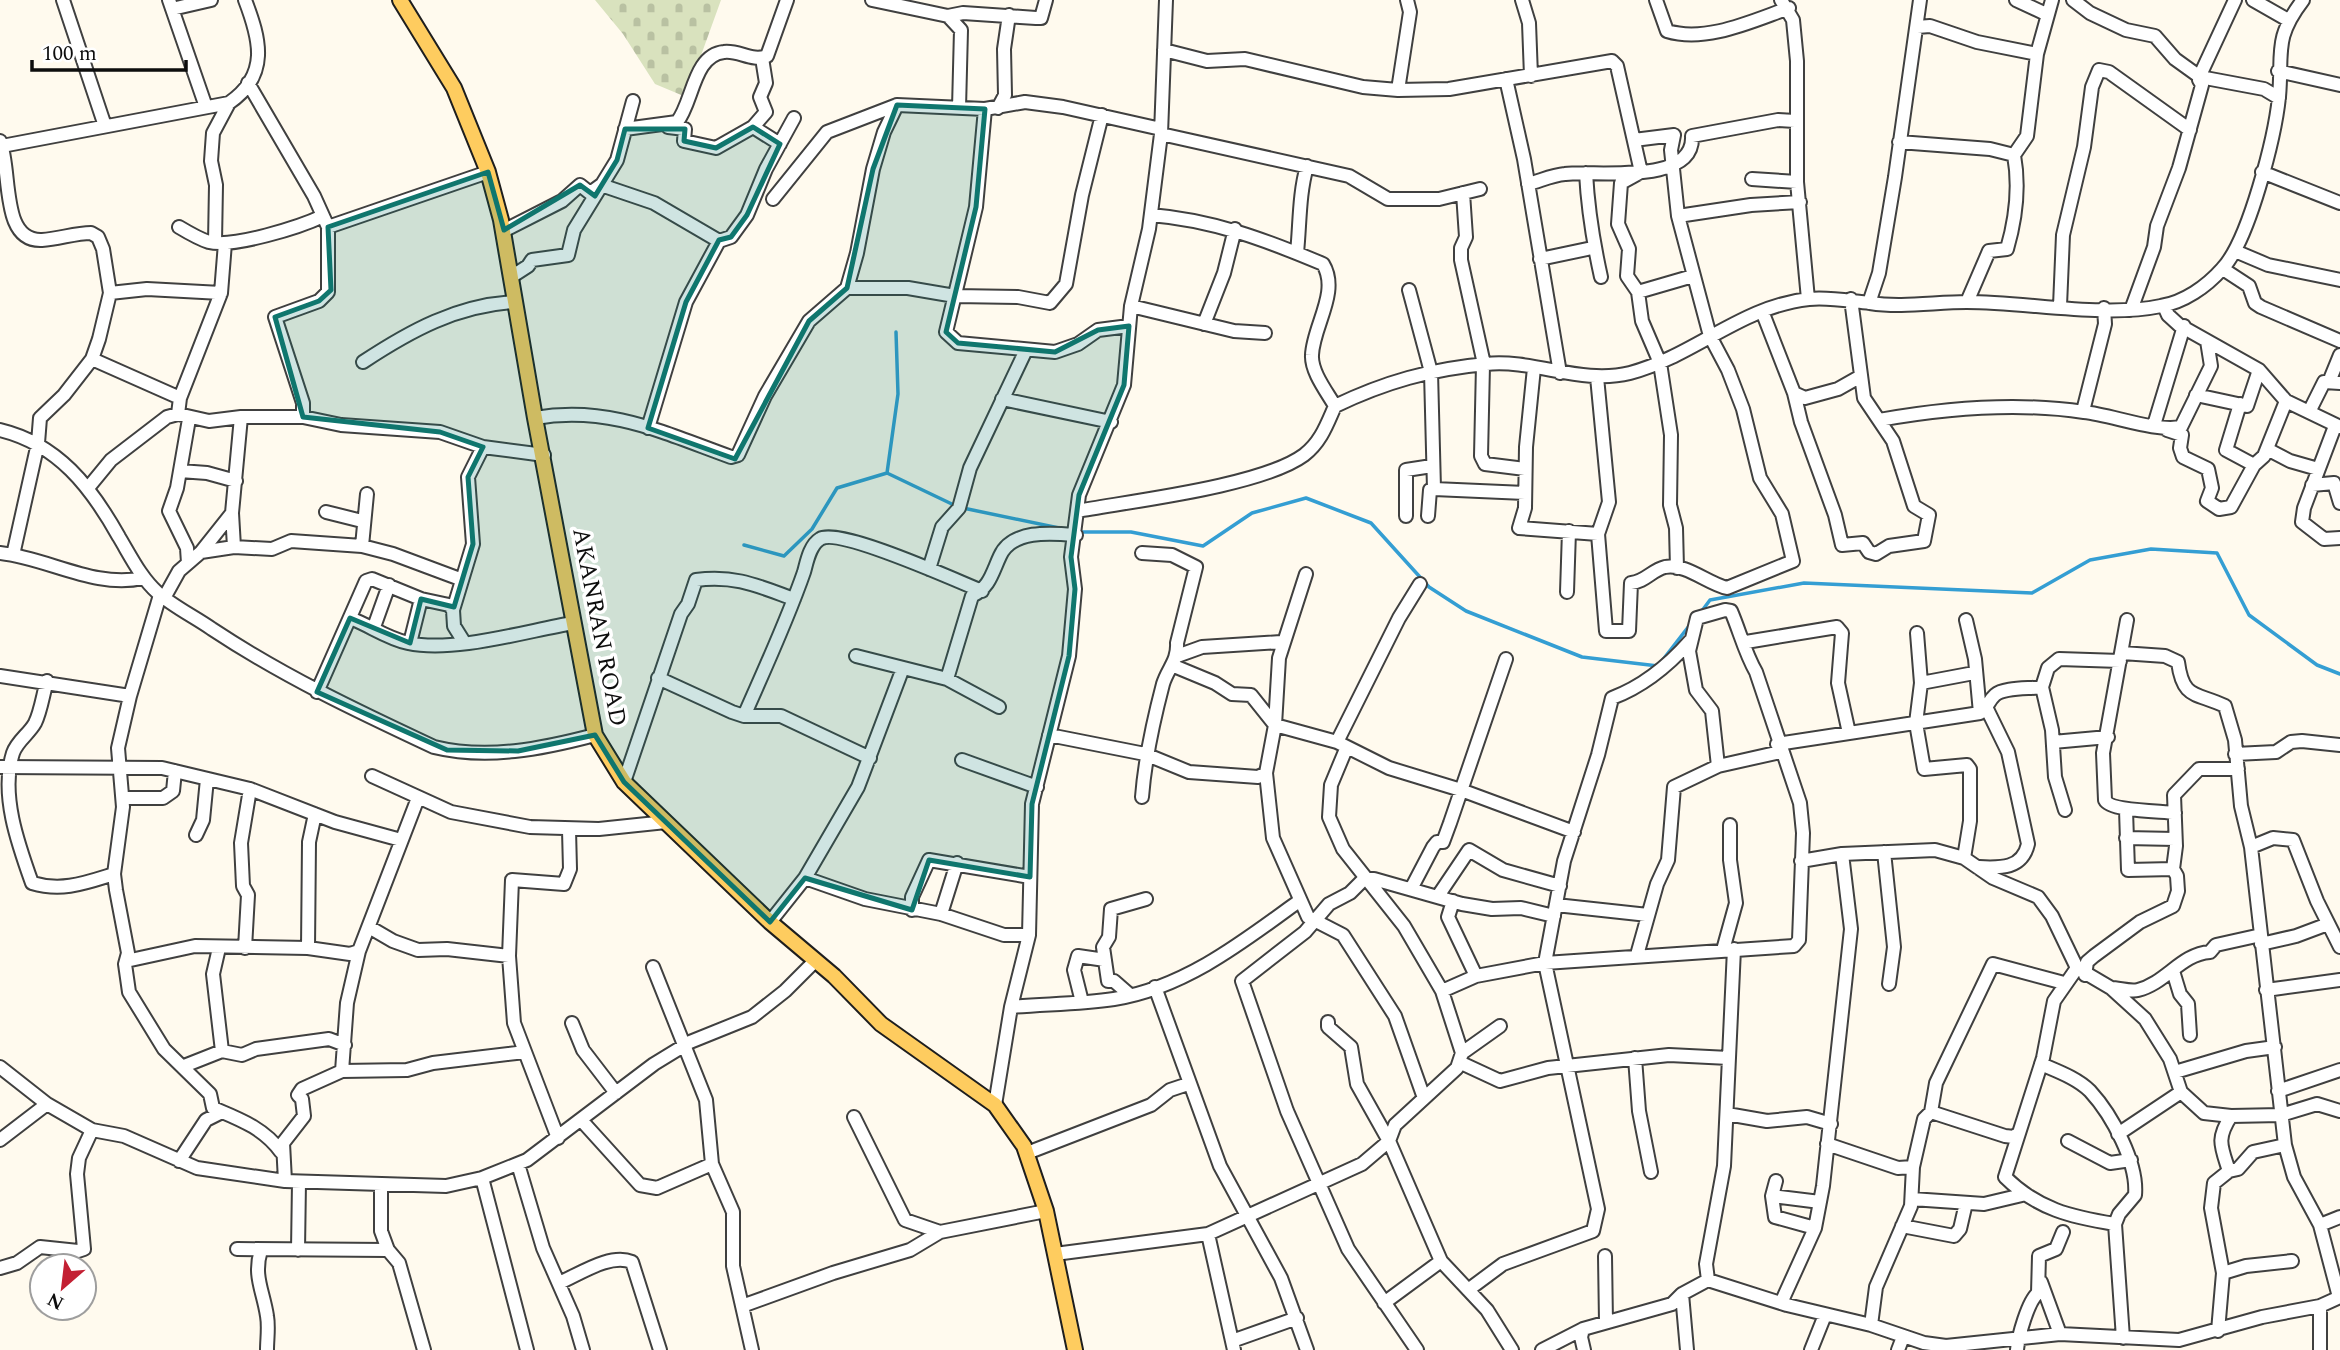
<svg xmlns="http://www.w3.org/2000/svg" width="2340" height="1350" font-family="Spectral,serif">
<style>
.cemetery{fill:url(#cemetery-stones)}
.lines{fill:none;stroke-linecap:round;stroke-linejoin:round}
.stream{stroke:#349ed3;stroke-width:3.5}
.minor-casing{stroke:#404040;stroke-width:16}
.major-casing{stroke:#1e1e1e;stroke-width:18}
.minor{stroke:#fff;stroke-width:12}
.major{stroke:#fecc5f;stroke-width:14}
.marked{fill:#0f766e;fill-opacity:0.2;stroke:#0f766e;stroke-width:5;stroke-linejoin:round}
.labels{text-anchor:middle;stroke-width:7;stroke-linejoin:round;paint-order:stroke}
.street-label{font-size:24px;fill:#0d0d0d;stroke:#fff}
</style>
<defs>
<pattern id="cemetery-stones" width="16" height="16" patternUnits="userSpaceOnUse" patternTransform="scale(1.75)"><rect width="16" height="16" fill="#d9e2be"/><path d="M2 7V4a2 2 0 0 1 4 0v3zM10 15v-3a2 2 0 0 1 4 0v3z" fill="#b9c1a2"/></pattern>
</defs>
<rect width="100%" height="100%" fill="#fffaee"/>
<path class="cemetery" d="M595 0H721L686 97 655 84 623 34Z"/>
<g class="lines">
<path class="stream" d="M887 473 898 394 896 332
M963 508 1059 528
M1077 532H1131L1203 546 1252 513 1306 498 1371 523 1429 587 1466 611 1582 657 1658 666 1689 626
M744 545 784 556 812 529 837 488 887 473 956 506
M1701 612 1710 600 1804 583 2032 593 2090 560 2151 549 2217 553 2249 615 2317 665 2340 674"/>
<defs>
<path id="minor" d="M63 0 105 126
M169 0 206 107
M872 0 948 16 963 13 1036 18H1041L1046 0
M1522 0 1529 23 1531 76
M1656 0 1667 31C1706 43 1752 21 1789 8
M1781 0 1793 20 1797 61V182L1808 299
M2016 0 2046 14
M2073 0 2090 13 2126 30 2155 36 2175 59 2200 77 2264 89 2279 98
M2253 0 2288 20
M172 9 211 0
M948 16 961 30 959 108
M1917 27 1930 26 1977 42 2037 54
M1164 50 1207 61 1245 59 1363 87 1398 90 1449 89 1612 61 1617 66 1641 172 1621 183 1618 224 1629 249 1627 276 1638 292 1642 321 1660 363 1671 435 1670 505 1676 528 1677 568
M2278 71 2340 85
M1506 79 1524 159 1560 373
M248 83 314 196 328 227V292L319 301 275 317 303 403V417
M1398 90 1410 12 1407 0
M998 108 1005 95 1004 49 1009 15
M985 109 976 207 946 332 958 343 1055 352 1078 344 1098 330 1129 326
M668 127 685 129 684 141 716 148 753 127 780 144
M753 127 766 112 760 97 766 83 762 58
M625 129 677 122C693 103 693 55 724 52 739 50 752 62 767 56L787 0
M1161 134 1349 176 1388 199H1439L1480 189
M0 141C12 172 0 242 42 240 59 239 75 233 91 233L98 237 103 249 110 293 99 339 92 359 64 395 40 418 38 443 13 555
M1899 142 1990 149 2014 155
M2 146 229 103C270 75 260 39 245 0
M2262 172 2340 203
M1586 173C1588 211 1593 241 1601 277
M1752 179 1797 182
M1528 184C1540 181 1552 175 1565 174 1594 170 1695 186 1692 136L1778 120 1795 121
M1463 193 1466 237 1461 248V260L1484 364
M773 199 827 132 897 105
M1151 215C1213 220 1266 240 1323 264 1340 292 1313 326 1312 355 1311 372 1327 392 1335 406
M1678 216 1751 205 1800 202
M179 227C189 233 199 239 209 242 233 248 300 227 323 216
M328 227 488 172
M503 231 562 201 580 185 590 193 601 185 654 203 719 241
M215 242 216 185 211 161 213 133 229 103
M2235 251 2268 265 2340 280
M1297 253C1300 223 1299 194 1307 166
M1540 259 1592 248
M2223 269 2249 286 2255 303 2261 307 2340 341
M511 277 528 266 532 260 568 255 574 230 617 160 633 101
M847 288H908L955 296 1018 297 1050 303 1066 284 1082 195 1102 115
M1409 290 1431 372 1434 489 1430 490 1428 516
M1638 292 1693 276
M110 293 147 289 221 293
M1967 302 1989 251 2007 249C2016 218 2020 188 2014 155L2027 136 2037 54 2052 0
M1869 303 1879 273 1895 177 1920 0
M1131 306 1234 331 1265 333
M2060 306 2063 235 2084 147 2092 87 2099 70 2109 72 2190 130
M2164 306 2168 315 2179 325 2259 370 2286 401 2340 427
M2131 310 2154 247 2157 226 2179 168 2202 85 2199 80 2202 71 2235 0
M1762 311 1794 393 1801 422 1835 515 1842 545 1863 543 1869 552 1876 554 1889 546 1924 541 1929 515 1914 506 1893 441 1864 398 1851 299
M1204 324 1224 273 1235 229
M92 359 180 398
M363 362C410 331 457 305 515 302
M1483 365 1481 456 1485 464 1525 469
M1534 368 1526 447 1525 508 1519 528 1598 534
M1597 377 1609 502 1598 534 1606 631H1629L1631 583C1645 582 1652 570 1665 567 1686 563 1708 584 1727 588L1793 561 1782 514 1760 478 1743 409 1728 370 1710 336 1678 216 1671 150 1674 135 1634 140
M2333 382 2331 377 2340 355
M1794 393 1805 398 1838 389 1861 376
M2196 395 2247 406 2259 370
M1002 399 1111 422
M2240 404 2226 450 2254 465
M2083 411 2105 324 2104 308
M2309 412 2324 382 2340 383
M178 414 180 398 221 293 225 243
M535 418C608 405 664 433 731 457L738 455 765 396 809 321 847 288 857 253 873 169 884 132 897 105 985 109 1025 102 1063 107 1161 129
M1879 420C1946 408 2017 402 2084 412 2112 415 2155 432 2181 427L2211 366 2207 341
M2154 425 2184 326
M2335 426 2304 508 2302 522 2324 539 2340 538
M648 428 686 302 719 241 731 237 747 215 766 169 794 118
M0 430C58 444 91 487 119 537 131 557 141 578 158 593 174 607 195 617 212 629 283 676 357 711 434 747 487 760 542 749 595 735
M2167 430 2182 435 2180 448 2183 457 2208 469 2212 488 2207 501 2219 509 2231 507 2254 465 2264 456 2286 401
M2267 449 2290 461 2318 469
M180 471 207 473 236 481
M2312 485 2334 483 2340 503
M88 488 111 460 167 417 178 414 209 421 241 417H303L341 425 440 432 483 447 544 455
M1434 489 1525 493
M1077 511C1132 501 1262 486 1304 455 1321 442 1327 424 1335 406 1385 382 1431 369 1486 364 1535 359 1581 385 1630 373 1694 356 1742 306 1809 299 1830 297 1849 301 1870 303 1902 308 1935 302 1967 302 2028 302 2103 318 2161 306 2184 302 2206 287 2222 269 2249 241 2275 136 2279 97 2283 53 2273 39 2303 0
M326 512 362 521
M1406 516V470L1432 466
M362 546 367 494
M234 547 232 513 241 417
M201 552 234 547 272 549 291 541 362 546 393 554 460 579
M0 553C48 558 95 589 143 578
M188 563 187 548 169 511 177 488 189 419
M929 569 942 527 959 508 970 468 1026 350
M1306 574 1279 658 1275 725 1266 773 1273 838 1308 917 1343 935 1395 1016 1424 1098
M1567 592 1569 531
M160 595 130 696 118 748 123 807 114 874 116 890 128 953 125 964 129 992 164 1049 210 1094 213 1108C239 1119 264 1128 281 1152
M164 598 179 571 201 552 232 513
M350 618C371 626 386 638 408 643 454 653 526 631 573 623
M1966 620 1975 659 1980 713
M2127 620 2103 753 2105 800C2110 811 2160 811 2175 813
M374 627 389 585
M1917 633 1921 683
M464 642 454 626 453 610 473 544 468 477 483 447
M1746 642 1837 627 1842 633 1838 683 1849 733
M410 643 421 599
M2122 653 2165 656 2178 662C2183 700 2196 692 2225 706L2235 740 2241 806 2251 847 2285 1145 2294 1177 2320 1225 2339 1297
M856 656 947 679 999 707
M1177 656 1202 647 1281 642
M1174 666 1215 683 1232 694 1251 695 1275 725 1337 742 1389 768 1461 790 1574 832
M0 676 130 696
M658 678 732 712 744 716H781L870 758
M947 679 972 596C990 587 992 573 1000 556 1012 529 1052 533 1076 535
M47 681C43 694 41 711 35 723 29 734 17 741 13 753 0 794 18 844 32 883 62 892 85 883 114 874
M317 692 366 581 372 579 421 599 449 605 453 610
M744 716C765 668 787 621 804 572 807 561 810 545 820 539 839 527 957 581 982 591
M1049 735 1145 754 1189 772 1258 777 1266 773
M1337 742 1399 618 1420 584
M2053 742 2108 737
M1777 744 1980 713C1988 708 1988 701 1995 695 2004 687 2030 689 2042 687
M2235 754 2276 752 2291 742 2302 741 2340 745
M962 760 1037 787
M0 767 162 768 250 789 335 822 401 840
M372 776 451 812 530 827 599 829 666 822
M624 782 681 614 688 604 696 580C736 575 758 586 794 599
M1142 797C1145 758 1153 722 1163 684 1168 668 1178 661 1177 643L1196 567 1172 555 1142 553
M123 798H163L173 791 175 771
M2065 810 2055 777 2052 730 2042 687 2048 668 2059 659 2120 661
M2126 810 2128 870 2173 869
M196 835 203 820 207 779
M2126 838 2175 839
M2251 847 2273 838 2293 840 2317 901 2340 947
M1884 852 1894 947 1889 984
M1964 858 1970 821V769L1967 765 1924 769 1916 723 1921 683 1974 673
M1801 861 1842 854 1935 850 1964 858 1993 878 2038 897 2052 916 2077 968 2111 988 2145 1019 2170 1059 2181 1092 2204 1113 2231 1116 2281 1115 2317 1104 2340 1111
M1977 867C1999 868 2022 870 2028 844L2008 752 1987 709
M805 878 865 899 941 914 1004 935H1029
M1411 889 1433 847 1437 842H1443L1450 823 1506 659
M1438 896 1469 850 1503 870 1560 886
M1453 901 1448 917 1476 976
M1556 905 1648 915
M912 910V897L929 860 1030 877
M941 914 957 863
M770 922 805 878 858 787 903 668
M369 927 393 941 418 950 447 949 509 956
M2261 944 2296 936 2328 924
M219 948 213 974 222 1051
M245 948 248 895 243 886 241 843 250 789
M308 948 309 842 315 814
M1723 950 1736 903 1730 860V825
M1637 955 1657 884 1668 860 1674 787 1718 766 1780 752
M126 961 195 946 308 948 350 954 359 951
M653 967 706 1100 712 1164 733 1212V1266L752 1350
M2077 968 2054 1001 2043 1058 2005 1177C2037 1209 2071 1217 2115 1224
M2173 971 2180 994 2188 1004 2190 1035
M2085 975 2087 962 2094 956 2140 922 2173 906 2178 891 2177 876 2173 869 2176 846 2174 795 2199 769H2238
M1155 987 1220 1166 1281 1278 1307 1350
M2111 988C2119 988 2130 992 2138 990 2166 983 2181 954 2210 952L2216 945 2261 935
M2266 990 2340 980
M1442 991 1476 976 1545 963 1794 946 1799 940 1803 833 1800 803 1756 672C1745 653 1740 632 1731 611L1725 610 1697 618 1689 651 1696 690 1712 711 1718 766
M1130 995 1114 981H1108L1103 947 1109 937 1111 909 1146 899
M1082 1002 1074 970 1078 956 1105 960
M1011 1007C1045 1004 1080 1004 1114 999 1184 988 1243 942 1299 901
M1328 1022V1027L1351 1047 1357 1084 1389 1141 1441 1261 1487 1310 1512 1350
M572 1023 583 1050 616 1093
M1462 1053 1500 1026
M1635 1058 1639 1111 1651 1172
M1459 1062 1500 1081 1548 1068 1669 1055 1729 1058
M2041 1064C2057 1071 2077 1078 2090 1091 2112 1115 2138 1163 2135 1195L2119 1214 2115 1224 2123 1338
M184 1066 222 1051 242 1055 256 1049 329 1039 345 1045
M0 1067 47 1104 92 1130 124 1136 197 1168 285 1181 446 1186 482 1178 527 1160 654 1064 690 1042 752 1017 785 991 814 962
M342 1071 347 1003 359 951 418 798
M2175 1072 2246 1051 2275 1047
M2278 1091 2340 1070
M995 1105 1011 1007 1029 935 1032 804 1069 656 1075 589 1071 557 1079 495 1124 385 1131 306 1149 229 1161 134 1166 0
M1931 1112 2005 1136 2014 1137 2019 1133
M1727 1114 1767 1121 1807 1117 1831 1124
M854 1117 905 1220 940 1232
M582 1121 640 1185 657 1188 712 1164
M2118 1134 2181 1092
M558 1138 514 1023 509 956 512 880 564 884 570 869 569 830
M0 1140 47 1104
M2068 1141 2110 1163 2131 1160
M1827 1144 1898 1168 1913 1167
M1027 1153 1151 1105 1170 1090 1188 1084
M179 1161 206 1120 222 1112
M518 1164 543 1248 573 1316 583 1350
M2229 1171C2221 1146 2216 1139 2231 1116
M482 1178 527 1350
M285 1181 283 1143 304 1116 302 1099 298 1095 302 1089 342 1071 407 1070 433 1063 525 1052
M1776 1181 1772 1196 1775 1217 1815 1228
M381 1186V1231L388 1250 399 1263 424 1350
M1772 1196 1820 1202
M1912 1199 1984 1204 2022 1195
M2320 1225 2340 1217
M1902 1226 1954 1236 1960 1229 1966 1203
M1208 1234 1234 1350
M237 1249 388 1250
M261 1250C253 1276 263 1290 267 1316 269 1327 267 1339 267 1350
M298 1250 299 1182
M1055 1254 1208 1234 1362 1164 1389 1141 1395 1125 1457 1068 1462 1053 1442 991 1404 926 1343 849 1329 817 1331 785 1346 749
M1605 1256 1606 1322
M0 1268 17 1263 40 1247 78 1251 84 1249 77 1174 79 1158 92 1130
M2223 1273 2246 1266 2292 1261
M1708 1280 1706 1264 1724 1166 1734 949
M2041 1282 2060 1334
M559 1283C580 1274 610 1253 632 1262L660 1350
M1468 1290 1503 1264 1593 1231 1598 1209 1545 963 1564 861 1598 755 1612 698C1644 686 1668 666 1690 641
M1682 1294 1687 1350
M1384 1303 1441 1261
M1781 1303 1815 1228 1823 1186 1851 929 1842 854
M742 1306 833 1273 910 1250 940 1232 1046 1211
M2320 1306V1350
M1871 1325 1876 1287 1911 1206 1913 1167 1924 1119 1931 1112 1936 1083 1993 964 2064 983
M1583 1329 1581 1337 1584 1350
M2218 1331 2223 1273 2211 1208 2214 1183 2229 1171 2238 1169 2253 1152 2285 1145
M1232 1341 1297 1318
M1417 1350 1348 1249 1287 1111 1242 981 1305 932 1329 904 1350 893 1364 879H1374L1462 904 1492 909 1521 908 1554 916
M1542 1350 1583 1329 1672 1304 1682 1294 1708 1280 1787 1305 1871 1325 1924 1343 1946 1346 2060 1334 2179 1340 2262 1317 2320 1306 2340 1297
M1811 1350 1825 1315
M1898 1350 1903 1337
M2017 1350C2018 1337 2028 1301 2038 1293L2039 1256 2056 1249 2063 1232"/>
<path id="major" d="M400 0 454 88 488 172 501 220 535 418 595 735 624 782 770 922 834 976 881 1024 995 1105 1024 1146 1046 1211 1075 1350"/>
</defs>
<use href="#minor" class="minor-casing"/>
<use href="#major" class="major-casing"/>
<use href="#minor" class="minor"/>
<use href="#major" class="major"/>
</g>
<path class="marked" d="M897 105 985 109 976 207 946 332 958 343 1055 352 1098 330 1129 326 1124 385 1079 495 1071 557 1075 589 1069 656 1032 804 1030 877 929 860 912 910 805 878 770 922 624 782 595 735 518 751 447 750 317 692 350 618 410 643 421 599 454 607 473 544 468 477 483 447 440 432 303 417 275 317 319 301 331 290 328 227 488 172 504 230 580 185 595 196 617 160 625 129H685L684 141 716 148 753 127 780 144 747 215 731 237 719 240 686 302 648 428 735 459 809 321 847 288 873 169Z"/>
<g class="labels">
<g class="street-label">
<text transform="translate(600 627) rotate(79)" y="8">AKANRAN ROAD</text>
</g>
</g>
<g transform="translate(63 1287) rotate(208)"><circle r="33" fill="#ffffff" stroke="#9e9e9e" stroke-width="2"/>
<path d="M0-5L12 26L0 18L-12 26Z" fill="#c32033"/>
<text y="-10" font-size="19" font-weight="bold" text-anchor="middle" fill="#0d0d0d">N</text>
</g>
<path d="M32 60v10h154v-10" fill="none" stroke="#0d0d0d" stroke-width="3.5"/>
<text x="42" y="60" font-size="21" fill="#0d0d0d" stroke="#ffffff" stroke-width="5" paint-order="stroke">100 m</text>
</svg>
